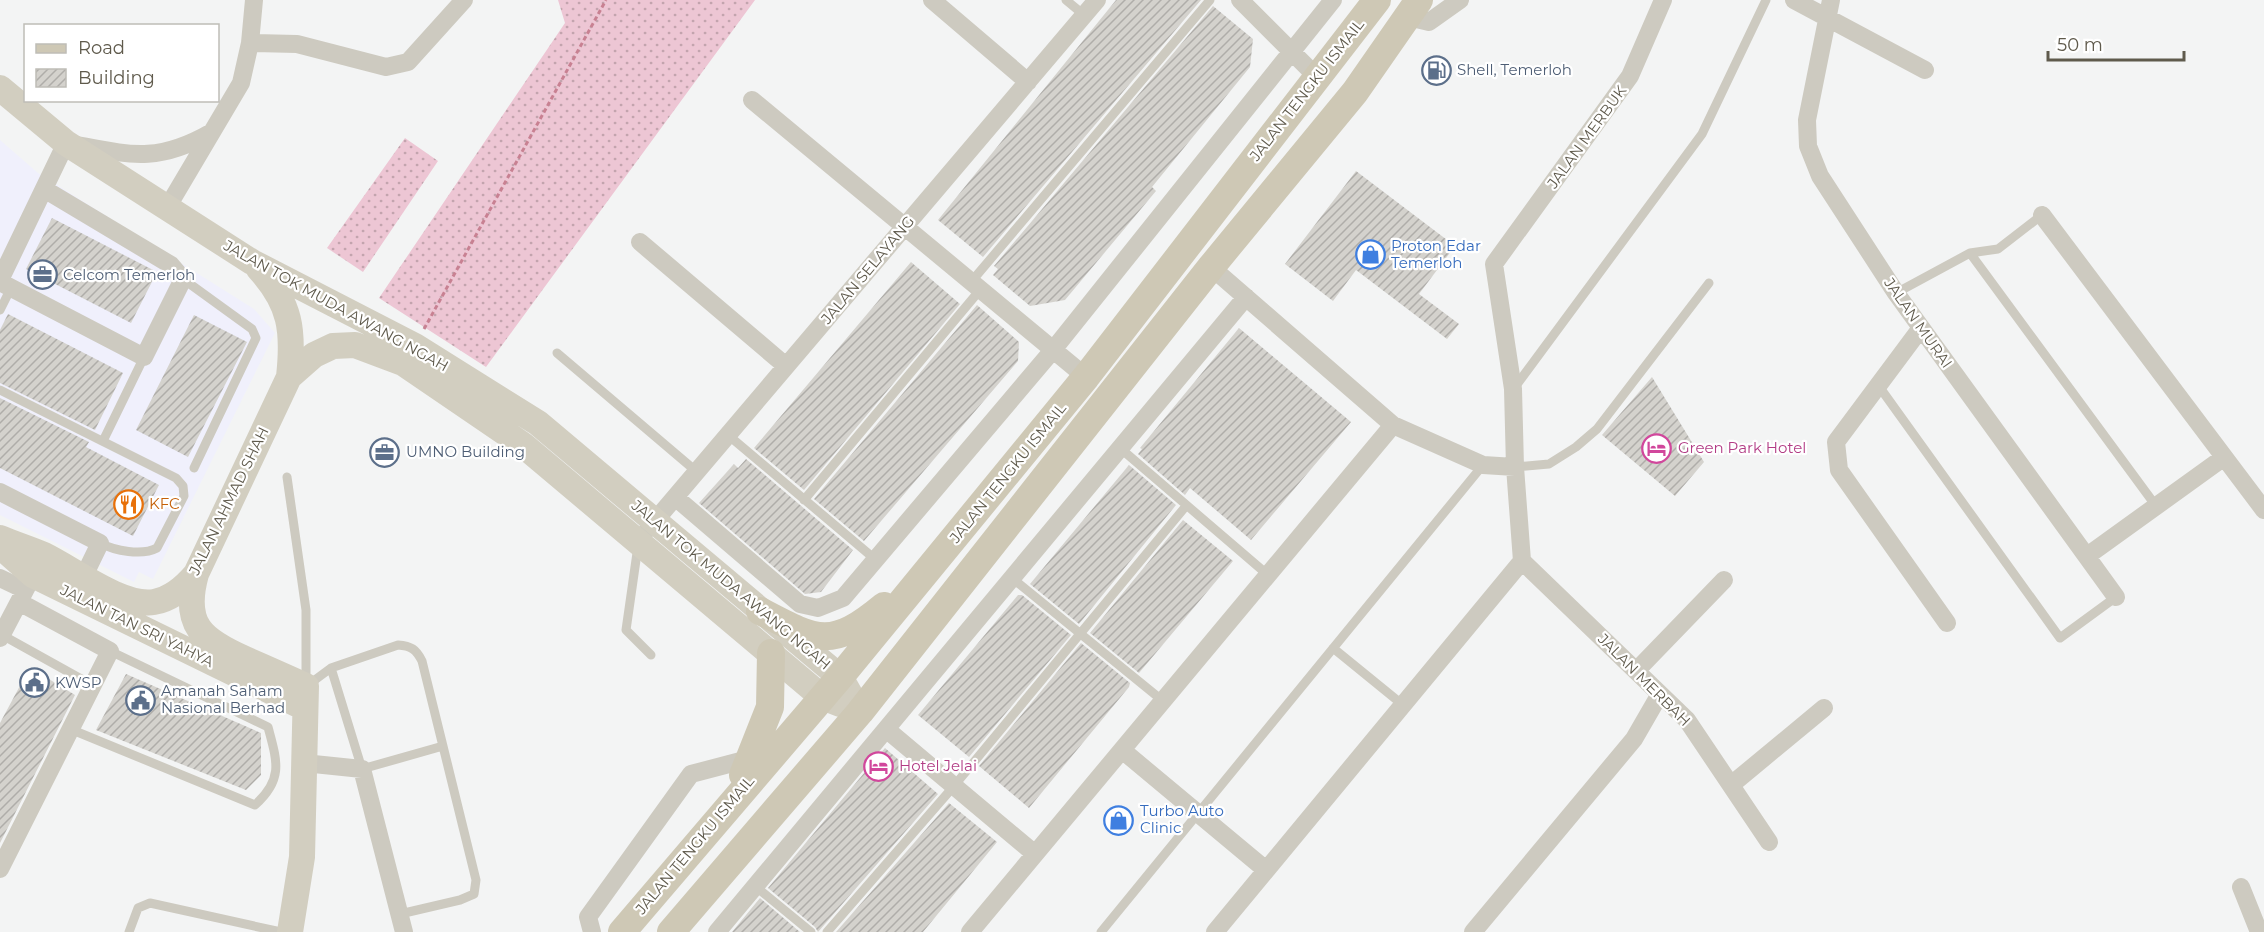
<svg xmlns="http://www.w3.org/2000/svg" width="2264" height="932" font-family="Montserrat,sans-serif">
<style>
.commercial{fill:#f0f0fc}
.grass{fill:url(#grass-dots)}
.building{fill:url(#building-hatch)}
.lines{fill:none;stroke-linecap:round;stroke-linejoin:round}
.path{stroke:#c88192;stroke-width:3;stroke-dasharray:4.5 3;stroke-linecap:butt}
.service{stroke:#cdcac0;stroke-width:9}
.minor{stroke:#cdcac0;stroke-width:18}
.secondary{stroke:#d2cec0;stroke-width:26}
.primary{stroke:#cec8b5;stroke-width:28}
.labels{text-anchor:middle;stroke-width:4.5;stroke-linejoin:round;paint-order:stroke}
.service-label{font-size:15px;fill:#4e5e75;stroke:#fff;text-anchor:start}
.street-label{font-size:15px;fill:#5f5a4c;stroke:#fff}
.shop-label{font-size:15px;fill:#366cbe;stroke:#fff;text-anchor:start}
.hotel-label{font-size:15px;fill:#b23c85;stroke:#fff;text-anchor:start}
.food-label{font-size:15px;fill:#c56008;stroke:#fff;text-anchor:start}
</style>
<defs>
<pattern id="grass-dots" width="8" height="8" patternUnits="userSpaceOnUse" patternTransform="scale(1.5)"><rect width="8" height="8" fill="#edc6d4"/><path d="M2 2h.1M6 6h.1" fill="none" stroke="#c3a4ae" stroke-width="1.8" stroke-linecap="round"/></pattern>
<pattern id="building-hatch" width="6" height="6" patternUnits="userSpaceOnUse" patternTransform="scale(1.5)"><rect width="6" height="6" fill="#d4d2cd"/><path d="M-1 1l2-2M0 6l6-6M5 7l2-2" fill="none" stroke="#afada9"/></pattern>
</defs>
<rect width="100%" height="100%" fill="#f3f4f4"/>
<path class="commercial" d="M0 140 38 173 254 309 275 333 153 579 139 572 134 582 0 515Z"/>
<path class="grass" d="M558 0H755L486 367 379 298 565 23Z
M405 138 438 161 363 272 327 248Z"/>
<path class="building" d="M1116 0H1201L983 257 938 220Z
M1213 6 1253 39 1250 67 1152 187 1156 191 1065 300 1030 306 993 275 998 269 994 266Z
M1356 171 1455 246 1419 294 1459 324 1447 339 1356 270 1333 301 1285 264Z
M52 218 157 272 131 323 26 269Z
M911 262 960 304 804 490 754 448Z
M977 305 1019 342 1018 361 864 541 814 499Z
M8 314 123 373 95 430 0 383V330Z
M194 315 247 342 188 457 136 430Z
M1239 328 1351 422 1251 540 1190 488 1185 495 1138 454 1142 449 1140 448Z
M1652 377 1704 462 1675 496 1602 435Z
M0 398 89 442 86 447 159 485 133 536 0 468Z
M746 459 853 550 821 592 805 594 699 503 734 464 738 468Z
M1129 465 1176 505 1079 624 1030 584Z
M1183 520 1233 561 1139 673 1090 633Z
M1018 595H1022L1071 635 969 757 918 715Z
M1081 643 1130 683 1129 687 1029 808 979 766Z
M39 673 75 695 0 843V723L22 682Z
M126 674 261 733V775L246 790 96 730Z
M885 748 938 794 818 932 815 927 768 888Z
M949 803 997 842 923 932H836Z
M760 898 800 932H732Z"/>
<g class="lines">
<path class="path" d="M424 329 606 0"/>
<path class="service" d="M1066 0 1084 15
M1970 253 2156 506
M183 279 252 329 256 338 194 468
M971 282 1210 0
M1896 293 1970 253 1998 249 2042 215
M0 310 11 288
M557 353 697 472
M1878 385 2060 638 2116 597
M1515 387 1702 134 1766 0
M0 390 176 478 183 486 184 496 157 548C142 556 115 551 100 543
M728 435 876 560
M103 441 144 357
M1120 448 1268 575
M1515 467 1549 464 1576 447 1597 429 1709 283
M287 477 306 610V684
M804 500 980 290
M638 546 626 630 651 655
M1012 578 1163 701
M2 635 92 685
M1333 648 1403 705
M331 668 362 769 443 746
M308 685 331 668 398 645C411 646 416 649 422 661L476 880 474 894 460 900 400 914
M70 729 255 805C284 779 277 761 268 727L110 651
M755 886 811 932
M129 932 138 908 150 903 281 932
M827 932 954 786 1186 506
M1101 932 1483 465"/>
<path class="minor" d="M932 0 1028 82
M1240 0 1317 77
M1794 0 1925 70
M1831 0 1807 120 1808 146 1820 176 1896 293 2116 597
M1408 17 1429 22 1460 0
M250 43 297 44 386 67 408 62 464 0
M752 100 1086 377
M167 208 241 83 250 43 254 0
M2042 215 2264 510
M640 242 786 366
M1211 267 1393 425 1483 465 1515 467
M0 280 66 143C127 154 155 165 212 132
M0 282 144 357 183 279 171 265 44 189
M1921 328 1836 442 1839 470 1947 623
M0 492 100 543 84 576
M675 497 800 604 818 608 843 598 1053 350 1333 0
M648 529 1097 0
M2087 556 2223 458
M1522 561 1687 720 1769 842
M0 578 25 590
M0 638 33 575
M1636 671 1724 580
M886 729 1035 854
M1122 750 1266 870
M304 763 362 769 404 932
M1731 785 1824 708
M0 869 110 651 19 602
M2241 887 2259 932
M592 932 588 917 691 774 752 758
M717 932 1246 297
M970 932 1393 425
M1215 932 1522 561 1515 467 1513 389 1494 264 1630 76 1663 0
M1473 932 1634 739 1660 694"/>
<path class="secondary" d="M0 88 66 143 252 262 415 346 538 423 840 677 860 712
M289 377 314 355 333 346 355 345 403 363 523 445 822 697 840 704
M0 538C14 544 30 549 44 555 73 569 122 607 154 602 172 599 185 587 196 574L289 377C294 331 291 304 259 269
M0 546 33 575 305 708
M196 574C182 625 202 640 245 659 266 668 286 677 306 686L302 857 290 932"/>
<path class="primary" d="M760 611C817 641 831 650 884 606
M743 775 770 707 771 653
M622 932 840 677 1086 377 1377 0
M671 932 860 712 1211 267 1355 92 1419 0"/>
</g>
<defs>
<symbol id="fuel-ring" viewBox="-11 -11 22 22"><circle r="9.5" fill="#fff" stroke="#5c6f8a" stroke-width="1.5"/><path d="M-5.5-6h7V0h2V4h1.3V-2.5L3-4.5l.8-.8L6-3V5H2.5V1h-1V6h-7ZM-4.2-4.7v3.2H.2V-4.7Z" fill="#5c6f8a"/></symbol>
<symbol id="shop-ring" viewBox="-11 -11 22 22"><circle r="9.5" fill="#fff" stroke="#3f7fe0" stroke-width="1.5"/><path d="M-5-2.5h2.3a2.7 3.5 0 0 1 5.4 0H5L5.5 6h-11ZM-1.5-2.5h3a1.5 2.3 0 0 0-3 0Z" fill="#3f7fe0"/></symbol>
<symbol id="office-ring" viewBox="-11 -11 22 22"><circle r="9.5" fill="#fff" stroke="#5c6f8a" stroke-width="1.5"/><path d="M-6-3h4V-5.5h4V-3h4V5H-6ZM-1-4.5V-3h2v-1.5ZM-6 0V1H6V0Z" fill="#5c6f8a"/></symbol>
<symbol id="hotel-ring" viewBox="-11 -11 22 22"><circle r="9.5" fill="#fff" stroke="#d1479c" stroke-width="1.5"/><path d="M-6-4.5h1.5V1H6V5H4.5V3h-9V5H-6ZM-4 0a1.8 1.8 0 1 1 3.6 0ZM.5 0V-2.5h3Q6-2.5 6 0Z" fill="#d1479c"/></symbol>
<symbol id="restaurant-ring" viewBox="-11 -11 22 22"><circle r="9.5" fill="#fff" stroke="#e8710a" stroke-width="1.5"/><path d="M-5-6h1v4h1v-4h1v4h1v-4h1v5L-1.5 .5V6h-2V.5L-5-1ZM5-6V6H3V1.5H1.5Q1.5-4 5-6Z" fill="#e8710a"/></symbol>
<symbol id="civic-ring" viewBox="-11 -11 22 22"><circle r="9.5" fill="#fff" stroke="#5c6f8a" stroke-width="1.5"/><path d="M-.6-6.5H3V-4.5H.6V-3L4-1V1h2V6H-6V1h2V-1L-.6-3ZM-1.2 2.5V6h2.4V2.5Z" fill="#5c6f8a"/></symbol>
</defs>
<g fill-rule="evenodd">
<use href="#fuel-ring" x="1420" y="54" width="33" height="33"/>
<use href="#shop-ring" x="1354" y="238" width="33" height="33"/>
<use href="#office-ring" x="26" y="258" width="33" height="33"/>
<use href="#hotel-ring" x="1640" y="432" width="33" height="33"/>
<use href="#office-ring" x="368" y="436" width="33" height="33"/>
<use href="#restaurant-ring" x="112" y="488" width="33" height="33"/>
<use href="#civic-ring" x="18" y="666" width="33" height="33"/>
<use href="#civic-ring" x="124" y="684" width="33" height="33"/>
<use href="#hotel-ring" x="862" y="750" width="33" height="33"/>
<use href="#shop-ring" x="1102" y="804" width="33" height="33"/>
</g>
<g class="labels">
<g class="service-label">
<text x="1457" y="75">Shell, Temerloh</text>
<text x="63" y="280">Celcom Temerloh</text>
<text x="406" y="457">UMNO Building</text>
<text x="55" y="688">KWSP</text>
<text x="161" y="696">Amanah Saham<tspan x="161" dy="17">Nasional Berhad</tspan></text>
</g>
<g class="street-label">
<text transform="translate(1307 90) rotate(-52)" y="5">JALAN TENGKU ISMAIL</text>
<text transform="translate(1587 137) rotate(-54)" y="5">JALAN MERBUK</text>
<text transform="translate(868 270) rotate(-50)" y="5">JALAN SELAYANG</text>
<text transform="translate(336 306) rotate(29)" y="5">JALAN TOK MUDA AWANG NGAH</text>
<text transform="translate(1918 323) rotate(55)" y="5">JALAN MURAI</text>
<text transform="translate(1008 473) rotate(-51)" y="5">JALAN TENGKU ISMAIL</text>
<text transform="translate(229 501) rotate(-64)" y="5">JALAN AHMAD SHAH</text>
<text transform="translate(731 585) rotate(40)" y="5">JALAN TOK MUDA AWANG NGAH</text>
<text transform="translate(137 626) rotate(26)" y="5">JALAN TAN SRI YAHYA</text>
<text transform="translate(1644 680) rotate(45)" y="5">JALAN MERBAH</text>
<text transform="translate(695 845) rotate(-50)" y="5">JALAN TENGKU ISMAIL</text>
</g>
<g class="shop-label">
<text x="1391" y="251">Proton Edar<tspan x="1391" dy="17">Temerloh</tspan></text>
<text x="1140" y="816">Turbo Auto<tspan x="1140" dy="17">Clinic</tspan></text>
</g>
<g class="hotel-label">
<text x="1678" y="453">Green Park Hotel</text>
<text x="899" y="771">Hotel Jelai</text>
</g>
<g class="food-label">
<text x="149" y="509">KFC</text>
</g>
</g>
<rect x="24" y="24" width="195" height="78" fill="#ffffff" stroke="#bfbdb7" stroke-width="1.5"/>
<rect x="36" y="44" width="30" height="9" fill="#cec8b5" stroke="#bfbdb7" stroke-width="1.5"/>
<text x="78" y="54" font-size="18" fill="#5f5a4c">Road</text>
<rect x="36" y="69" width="30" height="18" fill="url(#building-hatch)" stroke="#bfbdb7" stroke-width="1.5"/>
<text x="78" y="84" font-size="18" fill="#5f5a4c">Building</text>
<path d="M2048 51v9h136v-9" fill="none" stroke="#5f5a4c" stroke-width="3"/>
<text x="2057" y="51" font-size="18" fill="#5f5a4c" stroke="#ffffff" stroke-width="4.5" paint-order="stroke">50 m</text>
</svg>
